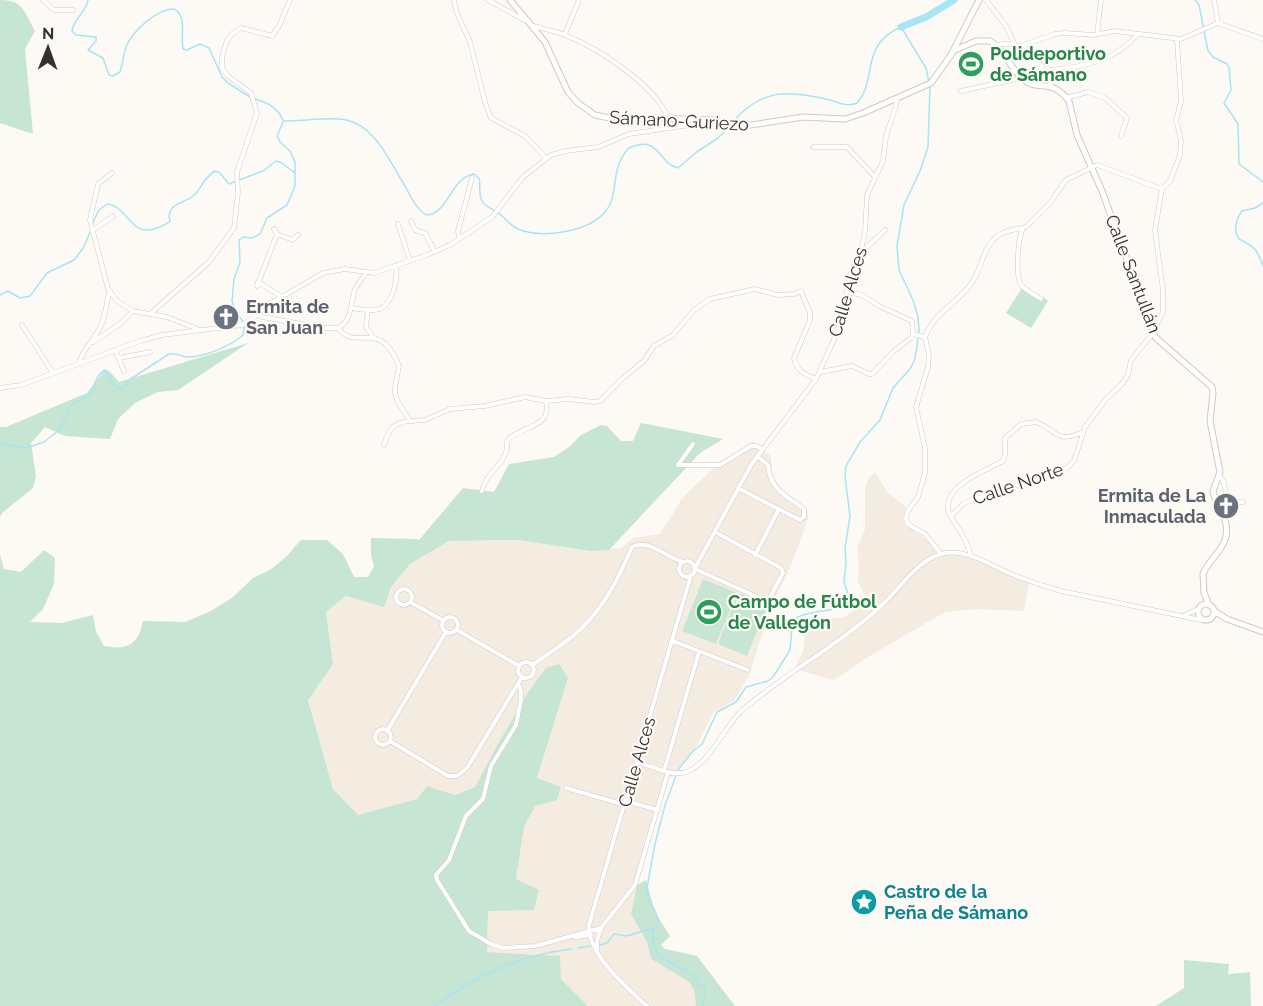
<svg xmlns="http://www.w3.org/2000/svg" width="1263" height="1006" font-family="Raleway,sans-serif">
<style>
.built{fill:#f5ece1}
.green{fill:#c6e5d2}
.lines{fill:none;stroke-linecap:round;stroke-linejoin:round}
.stream{stroke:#a8e5f4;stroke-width:1.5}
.river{stroke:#a8e5f4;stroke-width:7}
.street-casing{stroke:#cecac6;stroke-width:5}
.secondary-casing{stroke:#cecac6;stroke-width:7}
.street{stroke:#fff;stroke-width:4}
.secondary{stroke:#fff;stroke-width:5}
.labels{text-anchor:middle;stroke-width:4.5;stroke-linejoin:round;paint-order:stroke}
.leisure-label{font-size:18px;font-weight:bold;fill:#27864d;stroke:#fdf9f4;text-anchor:start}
.street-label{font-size:18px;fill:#343230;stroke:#fdf9f4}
.worship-label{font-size:18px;font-weight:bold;fill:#5b616d;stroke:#fdf9f4;text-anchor:start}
.culture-label{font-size:18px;font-weight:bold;fill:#0d838f;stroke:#fdf9f4;text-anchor:start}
</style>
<rect width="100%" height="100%" fill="#fdf9f4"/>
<path class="built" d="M752 442 771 456 772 473 780 488 807 509 808 519 790 568 771 607 748 678 734 701 714 712 696 747 669 779 637 885 631 914 647 942 651 959 689 982 694 990 696 1006H588L561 979 560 956 487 952 488 910H534L539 890 516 879 524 827 535 806 557 800 561 788 537 778 568 678 529 691 499 742 475 787 455 795 427 786 417 799 358 816 333 789 308 699 333 664 326 612 346 596 391 587 410 564 449 541 518 540 591 551 621 548 633 538 660 534 684 496 719 463Z
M875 472 888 493 906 507 903 519 905 524 939 549 944 551 964 552 1030 579 1024 611 976 609 945 612 868 657 834 680 797 670 795 668 803 651 805 638 803 636 827 619 845 617 865 601 864 593 857 580 859 569 857 548 865 529V488L868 479Z"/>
<path class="green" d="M0 0C24 0 24 12 35 31L25 49 33 134 0 123Z
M1022 288 1041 299 1043 297 1048 301 1031 328 1006 313Z
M248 343 178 390 158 392 135 403 118 419 110 439 65 436 45 427 31 443 36 477 33 488 2 513 0 517V427H6L87 393 105 370 109 371 119 382Z
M641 423 723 439 700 453 609 550 591 551 518 540 449 541 410 564 391 587 384 607 346 596 326 612 333 664 308 700 333 789 358 815 417 799 427 786 455 795 475 787 499 742 529 691 546 668 559 664 568 678 537 778 561 787 557 800 535 806 524 827 516 879 539 890 534 910 488 911 487 952 560 956 561 979 588 1006H0V555L4 569 21 572 44 550 55 558 54 584 43 609 30 622 62 623 93 615 96 632 104 646C127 650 138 646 143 621L185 622 211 611 233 597 253 578 270 570 287 556 301 540H327L343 554 354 577H368L374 566 371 555V538L416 539 419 540 463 488 494 492 509 464 554 457 569 447 581 435 601 425 607 426 621 441H633Z
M703 579 737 593 716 644 682 631Z
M738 593 768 605 747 656 718 644Z
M646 880 655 912 670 936 661 945 665 949 697 956 735 1006H696L694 990 689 982 651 959 647 942 631 914 637 885Z
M1184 960 1229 964 1228 974 1250 972 1251 1006H1156L1184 988Z"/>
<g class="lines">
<path class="stream" d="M88 0C86 13 73 19 72 31L76 35 96 37V41L88 50 103 58 109 75 113 76 120 72C123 63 123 54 127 45 133 31 158 8 174 9 188 16 180 36 183 49L187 50 200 44 209 48 222 77 228 83 250 97
M1195 0 1199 5 1208 51 1213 57 1227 64 1229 68 1231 90 1224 103 1238 124 1239 164 1263 182
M255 99C268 103 277 107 283 120
M283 121C301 121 321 118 339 119 372 121 387 156 402 181 409 192 414 207 426 215 449 214 450 178 474 174L479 178C481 185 478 194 482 201 485 207 495 210 500 214 506 219 511 226 518 229 542 239 588 232 605 212 620 195 609 168 629 148 660 134 657 163 678 168L698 151 718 138 729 127
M732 123C761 88 788 90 830 100 839 103 848 107 857 103 878 80 859 45 901 27L926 68 929 82
M1263 203 1255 208 1242 211C1236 219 1233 231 1239 239 1255 247 1257 249 1263 266
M92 224 99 210 107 204C130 207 129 238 157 228 162 226 166 225 170 221 165 204 183 204 193 196 201 190 202 179 215 171L219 172 229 184 263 171 276 161 282 163 295 173
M0 295 8 291 20 298 30 296 47 273 74 260 84 247 90 232
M0 444 26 448 44 442 59 430 71 405 92 393C94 384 97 374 105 370L116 388 123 389 129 380 169 354C177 352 180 357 188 357 204 357 231 346 243 335L245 324 235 311 232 301 234 279 240 262 239 240 243 237 252 238 260 234 267 218 287 205 295 186V162L290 151 280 142 277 136 283 122
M677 771 693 751 702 744 717 712 736 702 746 687 768 681 773 677 790 650 792 627 796 618C812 609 834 613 849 603V597L844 582 846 563 845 548 850 516 845 477 846 466 860 442 880 420 893 388 910 369 915 359 919 331 918 317 913 300 899 270 897 246 904 205 920 171 928 147 930 87
M676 776 665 805 655 844 646 893C650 907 658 909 658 924 652 929 652 934 653 941 656 962 677 962 691 974 695 977 697 981 699 985H703L705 990 703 1006
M600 945 607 943 614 934 627 936 653 928
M578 948 590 946
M435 1006C477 974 520 955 572 949"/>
<path class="river" d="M901 27 926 17 954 0"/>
<defs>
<path id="street" d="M43 0 54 10H73
M454 0 456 11 470 42 485 102 491 118 525 136 546 158
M488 0 524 20
M986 0 1006 26 1014 43
M1214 0 1218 23
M533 26C544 29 555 31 565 35 598 48 655 85 668 118
M565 34 579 0
M1097 34 1101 0
M996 45C1012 41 1040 50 1047 66 1050 72 1050 80 1051 86
M1021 46 1055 34 1065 33 1093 35 1115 31 1181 39 1218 23 1263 39
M1049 70C1082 67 1114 62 1137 35
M961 91 1021 78
M1066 98 1088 92 1105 98 1127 118 1121 136
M813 147H847L875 177
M112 173 98 184 90 220 108 289 117 301 133 311 167 317 200 330
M1162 189 1170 181 1180 155 1181 140 1176 120 1181 101 1177 40
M411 221 415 230 425 233 435 252
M398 224 410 261
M274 229 277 234 293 240 298 235
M92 231 113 216
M459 238 458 231 472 178
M852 269 856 265 866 248 885 230
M258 282 282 297
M257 286 277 234
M1041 299C1035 295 1026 291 1021 285 1015 275 1018 238 1023 228L1027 226 1050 203 1066 180 1097 165 1162 189
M351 308C359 309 372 312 380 309 393 303 398 279 396 266
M368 309 366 327 373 337
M258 313 262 317 326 328H338C353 320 350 303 355 289 358 283 363 278 366 273
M150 314 209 262 234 228 238 192 237 172 257 113 251 93 228 76 222 68V57L227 40 232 34 241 28 272 36 279 26 290 0
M22 325 53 373
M338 328C357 353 379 316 399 366 398 374 395 382 395 390 394 401 405 411 410 421L425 420 450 409 485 406 525 397 546 401 568 399 595 402 600 401 623 378 644 361 654 346 673 335 694 310 710 299 755 289 778 295 794 294 801 291 810 313V320L794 358C797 372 805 374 816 379
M913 334 925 337
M93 342 120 324 133 311
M115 350 124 371
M119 358 150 352
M79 363C83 348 95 340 101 325 106 315 106 302 110 291
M820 372 852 366 869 374H872L894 351 911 338 913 334 912 321 879 306 862 295 847 292
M0 388 21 385 140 341 162 335 242 325 256 316 268 305 323 273 345 269 374 273 427 255 450 245 492 217 523 177 551 155 566 151 598 147 629 134 703 123 707 120
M693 444 678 465H720L751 446H756L762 449
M384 445C388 430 394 422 410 421
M1220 476 1224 483 1227 500
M738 488 800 520 804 517V509C786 495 770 490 768 465L757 456
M482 491C485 471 510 463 507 441 521 424 552 430 546 401
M1222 511 1223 502H1243
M951 516 964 503 1067 468 1074 461 1085 427 1106 399 1122 384 1128 375 1131 360 1153 333 1163 312V291L1155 230 1162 189
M941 554 925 534 909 525 906 519 907 512 918 497 925 473V448L916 407 928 367 929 355 925 337C935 311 960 302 973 281 982 268 982 251 993 240 1001 231 1012 230 1023 228
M755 555 779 509
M971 556C969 550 967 543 964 538 960 529 953 522 949 513 940 486 986 471 1003 461L1005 455V438L1021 424 1036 422C1059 431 1055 444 1083 432
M679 569a8 8 0 1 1 16 0a8 8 0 1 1-16 0Z
M695 568 751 465 816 379 836 335 844 311 849 277 862 245 865 232 867 195 883 161 886 136 896 106 897 98
M695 569 764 600 769 599 783 573 781 568 715 532
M396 597a8 8 0 1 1 16 0a8 8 0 1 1-16 0Z
M410 602 444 621
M1185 615 1198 609
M442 625a8 8 0 1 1 16 0a8 8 0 1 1-16 0Z
M457 630 519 666
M673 641 748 670
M518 670a8 8 0 1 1 16 0a8 8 0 1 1-16 0Z
M532 665C548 654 566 643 581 629 605 606 619 577 632 547 648 538 667 558 683 562
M518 683 521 691V700L516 725 491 766 483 799 466 816 449 860 436 875 437 880 469 931 491 944 503 948 535 946 601 928
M375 737a8 8 0 1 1 16 0a8 8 0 1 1-16 0Z
M387 731 446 632
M390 741 448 776H457L467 768 522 677
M637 762C652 766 670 777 686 772 709 764 723 730 740 712 751 702 764 693 776 684 812 658 850 635 882 605 902 587 917 559 945 553 966 549 990 565 1009 573 1026 580 1043 586 1061 591L1201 620
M664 771 699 652
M566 788 625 805
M626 801 658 810
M575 937 591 935
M597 949V940L601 928 635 885 668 772
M647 1006C627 988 587 954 589 925L691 575"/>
<path id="secondary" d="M510 0 545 42 568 92 578 103 595 115 619 120 652 118 714 120 738 127 803 117 845 119 863 113 931 83 951 55 979 0
M955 50 976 41H990C1005 50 1010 69 1024 80 1039 92 1051 77 1069 101L1077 135 1102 191 1155 337 1212 387 1213 393 1210 421 1220 472 1213 491C1214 500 1220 505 1223 513 1235 546 1214 550 1203 574L1204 593 1209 605
M1198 612a8 8 0 1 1 16 0a8 8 0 1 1-16 0Z
M1214 611 1227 619 1263 632"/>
</defs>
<use href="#street" class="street-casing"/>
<use href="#secondary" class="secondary-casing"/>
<use href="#street" class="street"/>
<use href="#secondary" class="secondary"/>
</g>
<defs>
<symbol id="stadium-disc" viewBox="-11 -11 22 22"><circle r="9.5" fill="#2e9e5b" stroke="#fdf9f4"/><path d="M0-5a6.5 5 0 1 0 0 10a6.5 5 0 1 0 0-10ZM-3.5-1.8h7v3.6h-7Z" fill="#fff"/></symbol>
<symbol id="church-disc" viewBox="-11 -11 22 22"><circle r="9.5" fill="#6b7280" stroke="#fdf9f4"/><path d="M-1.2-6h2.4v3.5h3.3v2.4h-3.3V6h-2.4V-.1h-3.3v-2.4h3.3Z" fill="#fff"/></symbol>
<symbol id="sight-disc" viewBox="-11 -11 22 22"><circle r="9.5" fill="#0f9aa8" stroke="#fdf9f4"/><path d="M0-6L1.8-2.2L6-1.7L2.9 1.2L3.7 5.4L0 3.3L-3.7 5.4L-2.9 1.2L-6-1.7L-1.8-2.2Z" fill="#fff"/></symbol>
</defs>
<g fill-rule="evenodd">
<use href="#stadium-disc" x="956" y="49" width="30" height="30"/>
<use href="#church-disc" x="211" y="302" width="30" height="30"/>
<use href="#church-disc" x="1211" y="491" width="30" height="30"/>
<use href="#stadium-disc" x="694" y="597" width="30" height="30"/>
<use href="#sight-disc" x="849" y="887" width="30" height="30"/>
</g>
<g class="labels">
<g class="leisure-label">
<text x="990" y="60">Polideportivo<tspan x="990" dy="21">de Sámano</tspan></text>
<text x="728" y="608">Campo de Fútbol<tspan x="728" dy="21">de Vallegón</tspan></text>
</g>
<g class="street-label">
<text transform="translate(679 121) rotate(3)" y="6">Sámano-Guriezo</text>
<text transform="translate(1133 274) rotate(69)" y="6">Calle Santullán</text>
<text transform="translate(848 292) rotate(-73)" y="6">Calle Alces</text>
<text transform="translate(1018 484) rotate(-19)" y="6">Calle Norte</text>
<text transform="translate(637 762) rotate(-74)" y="6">Calle Alces</text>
</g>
<g class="worship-label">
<text x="246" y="313">Ermita de<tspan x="246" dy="21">San Juan</tspan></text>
<text x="1206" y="502" text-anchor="end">Ermita de La<tspan x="1206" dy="21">Inmaculada</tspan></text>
</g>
<g class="culture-label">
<text x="884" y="898">Castro de la<tspan x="884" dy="21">Peña de Sámano</tspan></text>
</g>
</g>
<g transform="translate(48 48) rotate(1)" stroke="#fdf9f4" stroke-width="4.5" paint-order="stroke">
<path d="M0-4.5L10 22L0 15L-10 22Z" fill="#343230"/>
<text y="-9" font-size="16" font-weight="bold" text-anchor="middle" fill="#343230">N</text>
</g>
</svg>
